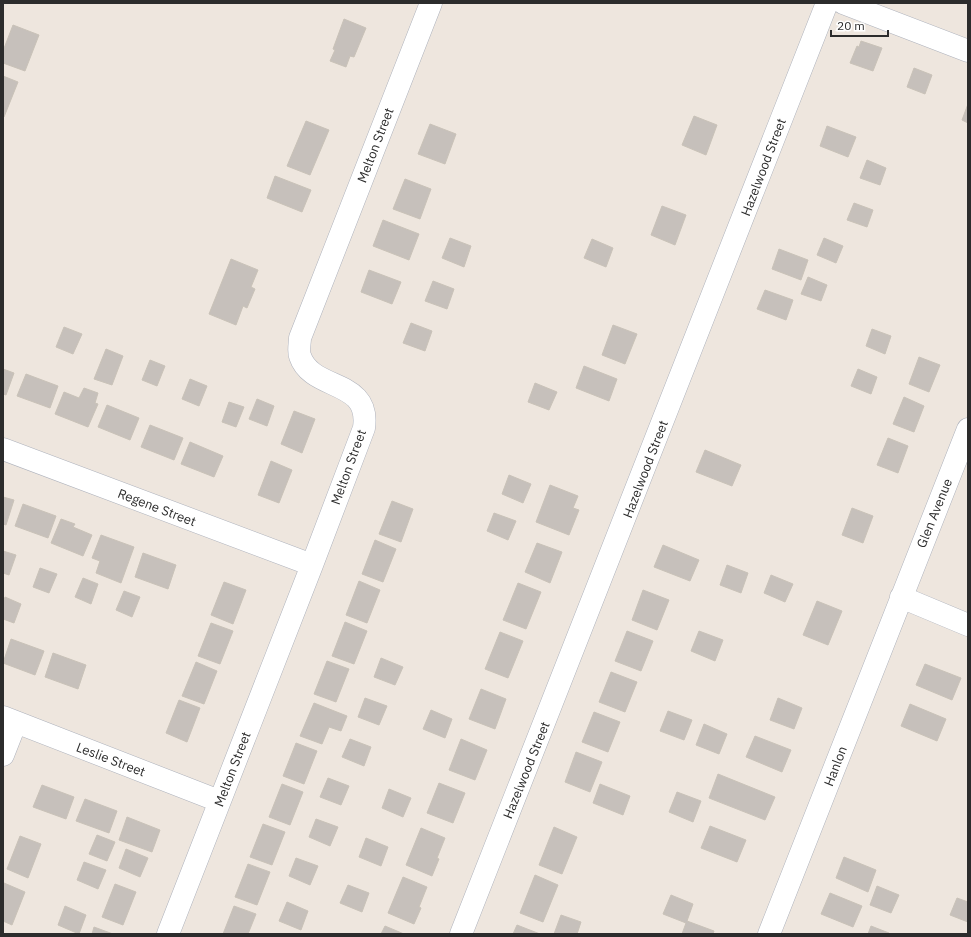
<svg xmlns="http://www.w3.org/2000/svg" width="971" height="937" font-family="'IBM Plex Sans',sans-serif">
<style>
.building{fill:#c6c0bb;stroke:#c9c2b8}
.lines{fill:none;stroke-linecap:round;stroke-linejoin:round}
.minor-casing{stroke:#aeb2bc;stroke-width:23}
.minor{stroke:#fff;stroke-width:22}
.labels{text-anchor:middle;stroke-width:3;stroke-linejoin:round;paint-order:stroke}
.street-label{font-size:13px;fill:#2c2c2c;stroke:#fff}
</style>
<rect width="100%" height="100%" fill="#eee6de"/>
<path class="building" d="M344 19 366 28 354 57 350 56 346 67 330 61 335 50 333 49Z
M13 25 39 35 25 71 3 63V51Z
M861 41 882 48 873 71 850 63 857 46 859 47Z
M914 68 932 75 925 94 907 87Z
M3 76 18 82 4 117H3Z
M968 104V123L962 120Z
M694 116 717 125 706 155 682 145Z
M306 121 329 130 310 175 287 166Z
M430 124 456 134 445 164 418 154Z
M827 126 856 137 848 157 820 146Z
M867 160 886 168 880 185 860 178Z
M275 176 311 190 302 212 267 198Z
M405 179 431 189 420 219 393 209Z
M854 203 873 210 867 227 847 220Z
M662 206 686 215 675 245 651 235Z
M383 220 419 234 409 260 373 246Z
M450 238 471 246 464 267 442 258Z
M824 238 843 246 836 263 817 255Z
M592 239 613 248 606 267 584 258Z
M779 249 808 260 801 280 772 269Z
M231 259 258 270 251 287 255 289 247 308 243 306 236 325 209 314Z
M369 270 401 282 392 304 361 292Z
M808 277 827 285 821 301 801 294Z
M433 281 454 289 447 309 425 301Z
M765 290 793 300 786 320 757 309Z
M411 323 432 331 425 351 403 343Z
M613 325 637 334 625 364 602 355Z
M64 327 82 334 73 354 56 347Z
M872 329 891 336 885 354 866 346Z
M106 349 123 356 112 385 94 379Z
M919 357 940 365 929 392 909 384Z
M150 360 165 366 157 386 142 380Z
M584 366 617 379 609 401 576 388Z
M3 369 14 373 6 395 3 394Z
M858 369 877 377 871 394 851 386Z
M26 374 58 386 50 408 17 396Z
M190 379 207 386 199 406 182 399Z
M535 383 557 392 549 410 528 402Z
M84 388 98 393 95 403 98 404 88 427 55 414 64 392 79 398Z
M904 397 924 406 914 432 893 424Z
M257 399 274 406 267 426 249 419Z
M229 402 244 407 236 427 222 422Z
M107 405 139 418 130 440 98 427Z
M294 411 315 419 302 453 281 444Z
M150 425 183 438 174 460 141 447Z
M888 438 908 446 898 473 877 465Z
M190 442 223 456 214 477 181 464Z
M705 450 741 465 732 486 696 472Z
M271 461 292 470 279 503 258 495Z
M509 475 531 484 523 503 502 494Z
M550 485 578 496 573 508 579 510 569 535 536 522Z
M3 497 14 500 6 525 3 524Z
M392 501 413 509 401 542 379 534Z
M23 504 56 516 48 538 15 526Z
M852 508 873 516 863 543 842 535Z
M494 513 516 521 508 540 487 531Z
M61 519 75 524 73 527 92 535 83 556 51 543Z
M101 535 134 547 121 583 96 573 100 561 92 558Z
M375 540 396 549 383 582 362 574Z
M537 543 562 552 550 583 525 572Z
M663 545 699 560 690 581 654 567Z
M3 551 16 555 9 575 3 573Z
M143 553 176 565 168 589 135 577Z
M727 565 748 573 741 593 720 585Z
M40 568 57 574 49 593 33 587Z
M771 575 793 584 785 602 764 593Z
M83 578 98 584 91 604 75 597Z
M359 581 380 590 367 623 346 615Z
M224 582 246 590 233 624 211 615Z
M518 583 541 592 526 629 503 620Z
M643 590 669 600 657 630 632 620Z
M124 591 140 597 132 617 116 610Z
M5 597 21 604 14 623 3 619V603Z
M817 601 842 611 828 645 803 635Z
M345 622 367 631 354 664 332 656Z
M211 623 233 631 220 664 198 656Z
M627 631 653 641 641 671 615 661Z
M699 631 723 640 715 661 691 651Z
M500 632 523 641 508 678 485 669Z
M11 639 44 651 35 675 3 663Z
M53 653 86 665 78 689 45 677Z
M381 658 403 667 395 685 374 677Z
M327 661 349 669 336 702 314 694Z
M196 662 217 671 204 704 182 696Z
M925 664 961 678 952 700 916 685Z
M611 672 637 682 625 712 599 702Z
M481 689 506 699 495 729 469 719Z
M365 698 387 706 379 725 358 717Z
M778 698 802 708 794 729 770 720Z
M179 700 200 708 187 742 166 733Z
M314 703 347 716 341 731 329 727 322 744 300 736Z
M910 704 946 719 937 741 901 726Z
M431 710 452 719 445 738 423 729Z
M668 711 692 720 684 740 660 731Z
M594 712 620 722 608 752 582 742Z
M704 724 727 734 719 754 696 745Z
M755 736 791 750 782 772 746 757Z
M350 739 371 747 364 766 342 757Z
M461 739 487 750 475 780 449 770Z
M296 743 317 751 304 784 283 776Z
M576 752 602 762 590 792 565 782Z
M718 774 775 797 765 820 709 798Z
M328 778 349 786 341 805 320 797Z
M439 783 465 793 453 823 427 813Z
M282 784 303 792 290 825 269 817Z
M600 784 630 796 623 815 593 803Z
M42 785 74 797 66 819 33 807Z
M389 789 411 798 403 817 382 808Z
M677 792 701 801 693 822 669 812Z
M85 799 117 811 109 833 76 821Z
M127 817 160 830 152 852 119 840Z
M316 819 338 827 330 846 309 837Z
M263 824 285 832 272 865 250 857Z
M710 826 746 840 737 862 701 848Z
M554 827 577 837 562 874 539 865Z
M421 828 445 838 437 858 439 859 432 876 406 865Z
M97 835 115 842 107 861 89 854Z
M20 836 41 844 28 878 7 869Z
M366 838 388 847 381 866 359 857Z
M126 849 148 858 140 877 119 868Z
M844 857 876 870 868 892 836 878Z
M296 858 318 866 310 885 289 876Z
M84 862 106 870 98 889 77 880Z
M248 864 270 872 257 905 235 897Z
M535 875 558 885 543 922 520 913Z
M403 877 427 887 419 907 421 908 414 924 388 913Z
M4 883 25 892 12 925 3 921Z
M115 884 136 892 123 925 102 917Z
M348 885 369 893 362 912 340 903Z
M877 886 899 895 891 913 870 905Z
M830 893 862 906 853 927 821 914Z
M671 895 693 904 687 921 714 931 713 934H682L686 923 663 914Z
M957 898 968 902V922L950 915Z
M287 902 308 911 301 930 279 921Z
M65 906 86 915 79 934 58 925Z
M234 906 256 914 248 934H223Z
M561 915 581 922 577 934H554Z
M517 925 540 934H513Z
M385 926 404 934H381Z
M871 926 889 933V934H868Z
M94 927 113 934H92Z"/>
<g class="lines">
<defs>
<path id="minor" d="M843 3 968 51
M3 449 312 565
M901 597 968 625
M3 717 219 801
M3 755 16 722
M168 934 312 565 364 428C371 378 312 392 300 356 298 351 300 343 300 338L431 3
M461 934 827 3
M769 934 968 429"/>
</defs>
<use href="#minor" class="minor-casing"/>
<use href="#minor" class="minor"/>
</g>
<g class="labels">
<g class="street-label">
<text transform="translate(375 145) rotate(-69)" y="5">Melton Street</text>
<text transform="translate(763 167) rotate(-69)" y="5">Hazelwood Street</text>
<text transform="translate(348 467) rotate(-70)" y="5">Melton Street</text>
<text transform="translate(645 469) rotate(-69)" y="5">Hazelwood Street</text>
<text transform="translate(157 507) rotate(21)" y="5">Regene Street</text>
<text transform="translate(934 513) rotate(-68)" y="5">Glen Avenue</text>
<text transform="translate(111 759) rotate(21)" y="5">Leslie Street</text>
<text transform="translate(835 766) rotate(-69)" y="5">Hanlon</text>
<text transform="translate(232 769) rotate(-69)" y="5">Melton Street</text>
<text transform="translate(526 770) rotate(-68)" y="5">Hazelwood Street</text>
</g>
</g>
<rect width="971" height="937" fill="none" stroke="#2c2c2c" stroke-width="8"/>
<path d="M831 30v6h57v-6" fill="none" stroke="#2c2c2c" stroke-width="2"/>
<text x="837" y="30" font-size="12" fill="#2c2c2c" stroke="#ffffff" stroke-width="3" paint-order="stroke">20 m</text>
</svg>
